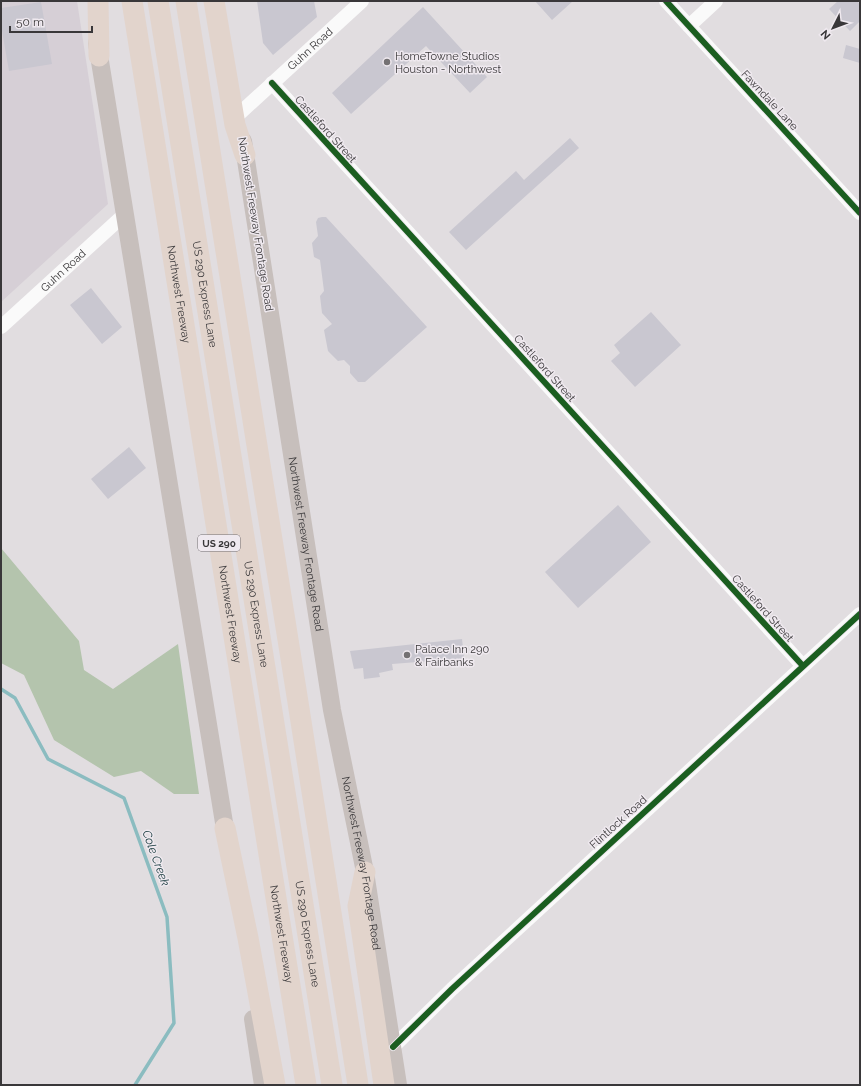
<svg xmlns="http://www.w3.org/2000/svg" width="861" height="1086" font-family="Raleway,sans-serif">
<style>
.built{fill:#d6cfd6}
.forest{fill:#b4c4ad}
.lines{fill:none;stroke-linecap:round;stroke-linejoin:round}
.stream{stroke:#8bbcc0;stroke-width:3.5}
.building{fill:#c9c7d0}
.minor{stroke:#fafafa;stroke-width:14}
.major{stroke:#c7bfbc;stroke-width:18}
.highway{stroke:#e2d4cc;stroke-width:21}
.cycleway-casing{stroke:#efe9ef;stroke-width:8}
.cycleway{stroke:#1b5e20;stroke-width:6}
.poi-dot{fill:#747173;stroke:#efe9ef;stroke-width:1.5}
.labels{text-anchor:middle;stroke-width:3;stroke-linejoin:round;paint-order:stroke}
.shield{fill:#efe9ef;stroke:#706c70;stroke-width:1}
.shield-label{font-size:10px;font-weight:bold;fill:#393739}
.street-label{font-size:11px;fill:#393739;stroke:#efe9ef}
.poi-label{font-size:11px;fill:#393739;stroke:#efe9ef;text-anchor:start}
.water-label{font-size:12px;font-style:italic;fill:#103437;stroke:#efe9ef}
</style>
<rect width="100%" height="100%" fill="#e1dde0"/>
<path class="built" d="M1 1H77L108 204 1 302Z"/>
<path class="forest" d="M1 548 79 641 84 670 113 689 178 644 199 794H174L141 771 114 777 54 740 24 675 1 663Z"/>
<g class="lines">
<path class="stream" d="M1 689 15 698 48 759 124 798 167 917 174 1023 135 1085"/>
</g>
<path class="building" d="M257 1H314L317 17 273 55 263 43Z
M535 1H573L552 20Z
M838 1H857L860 4V21L850 31 829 9Z
M41 2 52 64 9 71 1 25V8Z
M423 7 487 77 470 93 426 46 351 114 332 93Z
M846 45 860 49V63L843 58Z
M570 138 579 148 466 250 449 232 516 171 524 180Z
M322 217H326L427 327 365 382H358L350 373V366L344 360 338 361 328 351 324 330 332 324 322 313 320 296 324 291 320 260 314 257 312 243 318 236 316 222 318 218Z
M91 288 122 327 102 344 70 305Z
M651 312 681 345 635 387 611 361 620 353 614 345Z
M129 447 146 468 108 499 91 479Z
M618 505 651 542 578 608 545 572Z
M462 639 465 665 456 666V659L392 664 393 670 379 673 380 677 364 679 363 668 354 669 350 651Z"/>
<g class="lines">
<g class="minor">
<path d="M666 1 860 213"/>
<path d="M689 26 716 1"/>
<path d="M272 83 803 666"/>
<path id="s1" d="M240 113 362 1"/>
<path id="s2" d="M1 327 125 214"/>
<path d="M393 1047 452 989 860 614"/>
</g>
<g class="major">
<path d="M97 43 227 841"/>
<path id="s3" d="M243 141 332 710 365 872 398 1085"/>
<path d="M253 1019 263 1085"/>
</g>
<g class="highway">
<path d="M98 1 99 56"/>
<path id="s4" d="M132 1 306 1085"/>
<path id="s5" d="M158 1 332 1085"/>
<path d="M186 1 297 696 358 1085"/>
<path d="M214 1 235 125 245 155"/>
<path d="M225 828 248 938 275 1085"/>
<path d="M365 872 358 906 384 1085"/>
</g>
<defs>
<path id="cycleway" d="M666 1 860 213
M272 83 803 666
M393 1047 452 989 860 614"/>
</defs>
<use href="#cycleway" class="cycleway-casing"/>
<use href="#cycleway" class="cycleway"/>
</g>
<g class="poi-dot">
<circle cx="387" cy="62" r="4"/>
<circle cx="407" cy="655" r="4"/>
</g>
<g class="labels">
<rect class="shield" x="198" y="535" width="42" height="16" rx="3"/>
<g class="shield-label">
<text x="219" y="547">US 290</text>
</g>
<g class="street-label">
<text dy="4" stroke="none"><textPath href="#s1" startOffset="95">Guhn Road</textPath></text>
<text transform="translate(770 100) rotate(47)" y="4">Fawndale Lane</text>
<text transform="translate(326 129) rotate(48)" y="4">Castleford Street</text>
<text transform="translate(256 224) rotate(81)" y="4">Northwest Freeway Frontage Road</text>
<text dy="4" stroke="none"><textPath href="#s2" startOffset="84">Guhn Road</textPath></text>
<text dy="4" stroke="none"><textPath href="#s4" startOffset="297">Northwest Freeway</textPath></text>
<text dy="4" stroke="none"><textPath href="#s5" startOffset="297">US 290 Express Lane</textPath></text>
<text transform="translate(545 368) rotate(48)" y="4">Castleford Street</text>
<text dy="4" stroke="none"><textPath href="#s3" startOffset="408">Northwest Freeway Frontage Road</textPath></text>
<text transform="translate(763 608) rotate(48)" y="4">Castleford Street</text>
<text dy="4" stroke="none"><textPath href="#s4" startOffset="621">Northwest Freeway</textPath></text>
<text dy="4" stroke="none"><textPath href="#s5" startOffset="621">US 290 Express Lane</textPath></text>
<text transform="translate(618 822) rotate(-42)" y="4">Flintlock Road</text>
<text dy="4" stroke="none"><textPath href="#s3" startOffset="732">Northwest Freeway Frontage Road</textPath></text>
<text dy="4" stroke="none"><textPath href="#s4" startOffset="945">Northwest Freeway</textPath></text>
<text dy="4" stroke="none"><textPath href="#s5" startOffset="945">US 290 Express Lane</textPath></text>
</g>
<g class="poi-label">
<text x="395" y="60">HomeTowne Studios<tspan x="395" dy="13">Houston - Northwest</tspan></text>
<text x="415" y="653">Palace Inn 290<tspan x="415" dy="13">&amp; Fairbanks</tspan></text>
</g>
<g class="water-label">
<text transform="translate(156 858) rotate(70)" y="4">Cole Creek</text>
</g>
</g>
<rect width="861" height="1086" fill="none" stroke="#393739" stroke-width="4"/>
<g transform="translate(833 28) rotate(228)" stroke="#efe9ef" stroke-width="3" paint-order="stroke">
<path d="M0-3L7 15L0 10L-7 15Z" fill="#393739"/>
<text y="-6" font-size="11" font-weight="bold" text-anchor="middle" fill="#393739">N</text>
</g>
<path d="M10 26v6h82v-6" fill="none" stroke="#393739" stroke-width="2"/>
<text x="16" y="26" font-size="12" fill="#393739" stroke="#efe9ef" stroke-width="3" paint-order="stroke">50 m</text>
</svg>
